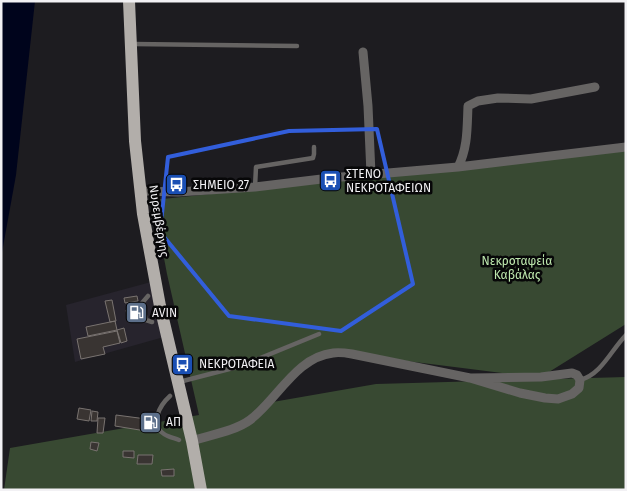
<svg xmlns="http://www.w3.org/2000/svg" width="627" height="491" font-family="'Fira Sans',sans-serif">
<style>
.built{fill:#27242d}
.green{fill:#384932}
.water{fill:#00041c}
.building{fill:#393432;stroke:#797370}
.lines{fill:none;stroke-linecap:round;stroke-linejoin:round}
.service{stroke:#666463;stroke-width:4.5}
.minor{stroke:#666463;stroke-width:9}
.primary{stroke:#b2aeaa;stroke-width:12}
.marked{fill:none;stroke:#325edb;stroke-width:4;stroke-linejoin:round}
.labels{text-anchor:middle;stroke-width:5;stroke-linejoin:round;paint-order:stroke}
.poi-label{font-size:12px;fill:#f2f1f4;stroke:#070708;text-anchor:start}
.street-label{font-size:12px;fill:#f2f1f4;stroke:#070708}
.park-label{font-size:12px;fill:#bee8ae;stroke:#070708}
</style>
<rect width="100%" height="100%" fill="#1d1c20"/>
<path class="built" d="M151 282 164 337 75 362 66 305Z"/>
<path class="green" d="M626 151V324L549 372 527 376 343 353 317 354 267 403 376 384 626 377V490H4L10 448 199 415 167 274 153 200Z"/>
<path class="water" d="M1 1H35L16 175 1 258Z"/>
<path class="building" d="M137 296 138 301 125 303 124 298Z
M112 300 116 321 110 322 105 301Z
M142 306 144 317 128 321 126 310Z
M115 321 117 330 88 336 86 327Z
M124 328 127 341 121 343 117 330Z
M117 331 120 343 103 347 105 354 81 359 77 339Z
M79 408 91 410 89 421 77 419Z
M92 411 98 412 97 421H91Z
M116 415 154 420 152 432 115 426Z
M98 418H105L103 433H97Z
M91 442 99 443 97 451 90 449Z
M123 451H134V458L123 457Z
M138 455H153L152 464H137Z
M174 469V476H162L161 470Z"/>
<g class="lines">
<path class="service" d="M133 44 297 46
M255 187 256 167 313 158 314 154V147
M148 296 142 303 146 320 152 322
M580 380C602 374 611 350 626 335
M179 382 241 366 319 334
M170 396C160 405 149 424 164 434 168 437 174 438 179 440"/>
<path class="minor" d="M363 52 368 106 371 174
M458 167C468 148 467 127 468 106L478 101 498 98 531 99 595 87
M140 191 178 192 255 187 330 178 458 167 626 147
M192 441C210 435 235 431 250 420 277 400 296 357 333 353 339 352 346 353 352 354L470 378 541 377 572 373 577 375 580 380 579 388 572 394 558 399 545 398 520 393 470 378"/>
<path class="primary" d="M129 1 135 141 143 214 160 306 192 441 201 490"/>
</g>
<path class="marked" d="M377 129 413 284 341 331 229 316 160 232 168 157 289 131Z"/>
<defs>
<symbol id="bus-square" viewBox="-11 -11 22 22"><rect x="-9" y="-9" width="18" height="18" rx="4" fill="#1a4fb4" stroke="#070708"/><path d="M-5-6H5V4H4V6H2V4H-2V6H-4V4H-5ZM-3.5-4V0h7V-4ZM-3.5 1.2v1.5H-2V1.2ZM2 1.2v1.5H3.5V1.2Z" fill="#fff"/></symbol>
<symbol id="fuel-square" viewBox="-11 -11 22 22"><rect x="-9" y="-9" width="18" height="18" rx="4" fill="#5c6f8a" stroke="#070708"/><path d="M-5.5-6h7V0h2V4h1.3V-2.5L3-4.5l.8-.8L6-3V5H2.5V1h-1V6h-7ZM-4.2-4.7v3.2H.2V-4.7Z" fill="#fff"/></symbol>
</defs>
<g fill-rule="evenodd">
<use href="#bus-square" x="318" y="168" width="25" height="25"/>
<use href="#bus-square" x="164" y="172" width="25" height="25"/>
<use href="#fuel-square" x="124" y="300" width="25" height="25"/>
<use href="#bus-square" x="170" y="352" width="25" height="25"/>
<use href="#fuel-square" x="138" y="410" width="25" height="25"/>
</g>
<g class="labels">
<g class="poi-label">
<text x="346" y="178">ΣΤΕΝΟ<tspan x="346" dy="14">ΝΕΚΡΟΤΑΦΕΙΩΝ</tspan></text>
<text x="193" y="189">ΣΗΜΕΙΟ 27</text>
<text x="152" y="317">AVIN</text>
<text x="199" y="368">ΝΕΚΡΟΤΑΦΕΙΑ</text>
<text x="166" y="426">ΑΠ</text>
</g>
<g class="street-label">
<text transform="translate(159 221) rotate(81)" y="4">Νυρεμβέργης</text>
</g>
<g class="park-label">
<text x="517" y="265">Νεκροταφεία<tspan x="517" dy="14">Καβάλας</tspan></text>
</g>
</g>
<rect width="627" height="491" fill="none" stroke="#f2f1f4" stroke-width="5"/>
</svg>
